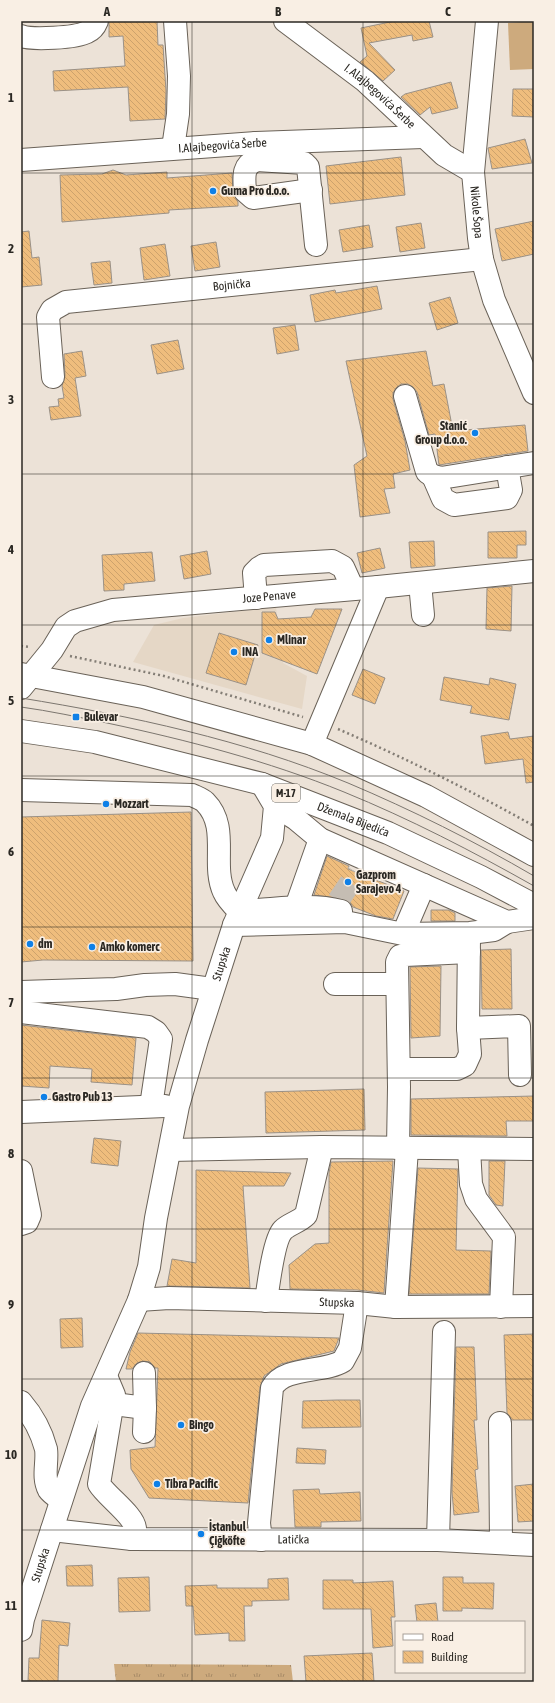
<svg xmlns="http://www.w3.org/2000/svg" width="555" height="1703" font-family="'Asap Condensed',sans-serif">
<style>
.built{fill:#e5d7c6}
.grass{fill:url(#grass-tufts)}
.park{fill:#cdaa7d}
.building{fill:url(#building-back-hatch);stroke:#9a9187}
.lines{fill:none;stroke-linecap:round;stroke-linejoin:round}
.minor-tunnel{stroke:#c5bdb3;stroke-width:22;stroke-dasharray:22 11;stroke-linecap:butt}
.minor-casing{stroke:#6a6258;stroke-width:24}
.major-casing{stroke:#6a6258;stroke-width:24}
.path{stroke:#837d75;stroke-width:2.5;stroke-dasharray:2 3;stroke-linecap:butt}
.minor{stroke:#fff;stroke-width:22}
.major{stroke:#fff;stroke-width:22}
.tram{stroke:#7c766f;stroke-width:1}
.grid{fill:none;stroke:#2b2823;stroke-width:1;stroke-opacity:0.55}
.poi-dot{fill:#0f80e7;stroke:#f9efe4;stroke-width:1.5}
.labels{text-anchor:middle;stroke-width:3.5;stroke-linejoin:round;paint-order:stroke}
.shield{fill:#f9efe4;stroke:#69645d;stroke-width:1}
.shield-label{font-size:11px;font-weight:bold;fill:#2b2823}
.street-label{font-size:12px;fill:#2b2823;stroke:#f9efe4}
.poi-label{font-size:12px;font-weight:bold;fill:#2b2823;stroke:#f9efe4;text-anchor:start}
.neatline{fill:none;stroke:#2b2823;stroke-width:1.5}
.grid-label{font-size:13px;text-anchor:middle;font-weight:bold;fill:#2b2823}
</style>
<defs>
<pattern id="grass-tufts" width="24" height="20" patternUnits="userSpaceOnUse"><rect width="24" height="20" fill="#cdaa7d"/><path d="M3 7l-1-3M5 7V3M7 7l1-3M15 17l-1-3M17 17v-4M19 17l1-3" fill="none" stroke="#a78a66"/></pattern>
<pattern id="building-back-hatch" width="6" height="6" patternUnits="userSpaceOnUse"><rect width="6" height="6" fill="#efbd7d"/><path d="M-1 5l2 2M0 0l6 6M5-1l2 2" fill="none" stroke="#cda26c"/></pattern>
</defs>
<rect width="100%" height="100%" fill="#ece2d7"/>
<path class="built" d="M276 607 283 663 307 676 302 709 133 662 154 625 183 618Z"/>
<path class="grass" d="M114 1664 291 1665 293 1682H116Z"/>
<path class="park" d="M534 21V69L510 70 508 23Z"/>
<path class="building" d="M109 21H157L158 45H163L166 91 165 119 130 121 128 87 54 91 53 71 125 66 123 36 109 37Z
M395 21H429L433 37 413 41 412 35 369 43 395 70 383 81 360 62 367 56 361 28Z
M451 82 458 108 432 114 430 107 420 115 401 97 405 94Z
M513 89H534V117L512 116Z
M525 139 532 163 492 169 488 148Z
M401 157 405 195 330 204 326 166Z
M113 170 126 175 167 172V178L232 173 233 192 238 202V206L169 210V213L62 222 60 175 102 174Z
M534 221V254L502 261 495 229Z
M421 223 425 248 400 252 396 227Z
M369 225 373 247 343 252 339 230Z
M29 231 32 258 39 257 42 285 21 287V232Z
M216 242 220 267 195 271 191 246Z
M165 244 170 276 144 280 140 248Z
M110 261 112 283 94 285 91 263Z
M377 286 382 309 315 322 310 295 335 290 336 293Z
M450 297 458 323 437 330 429 303Z
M295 325 299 350 277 354 273 328Z
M178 340 184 369 157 374 151 345Z
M82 351 86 376 75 378 81 416 51 420 49 407 59 406 58 399 64 398 62 386 65 376 64 354Z
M426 351 433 386 444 384 453 431 525 425 528 451 439 465 435 434 429 435 417 392 413 387 408 384H401L396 388 393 393V399L405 441 410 470 393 474 395 488 384 489 390 513 360 517 354 465 367 456 346 361Z
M526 531V545H517V558H488V532Z
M434 541 435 566 411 568 409 542Z
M380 548 385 568 362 573 357 553Z
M207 551 211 574 184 579 180 556Z
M152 552 155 581 124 584V590L104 591 102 555Z
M512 586 511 631 486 629 487 588Z
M315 609H342L317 674 262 653V612H275L278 619 311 617Z
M219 633 258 645 246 685 206 673Z
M363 669 385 678 375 704 352 695Z
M444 677 489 685 490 678 516 684 509 720 470 713 472 706 440 700Z
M508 732 510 739 534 736V782L526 783 523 759 485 764 481 736Z
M191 812 193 961 43 960 21 962V817Z
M327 856 349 866 348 869 404 891 393 919 376 916 353 907 349 901 344 899 314 895Z
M431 910H449L455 913V921H431Z
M511 949 512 1009H482L481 950Z
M441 966 440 1036 411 1038 410 967Z
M21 1025 136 1038 132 1085 91 1082 92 1069 50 1066 49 1088 21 1086Z
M364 1089 365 1130 266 1133 265 1092Z
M534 1096V1121H506L507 1136 411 1135V1099Z
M94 1138 121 1141 118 1166 91 1163Z
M393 1161 384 1293 357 1290 290 1289 289 1265 315 1244 329 1243V1173L331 1162Z
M489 1161H505L503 1206 496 1205 489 1195Z
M418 1168 458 1169 456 1250 491 1251 489 1294H409Z
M196 1170 291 1173 284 1186H243L250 1288 167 1286 172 1259 196 1263Z
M82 1318 83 1347 61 1348 60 1319Z
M138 1333 339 1338 334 1351 281 1364 264 1376 260 1387 248 1503 149 1498 131 1469 130 1450 155 1447 158 1368H155L150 1362 143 1361 137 1363 132 1369H126L130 1352Z
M534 1334V1420H512L507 1413 504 1335Z
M456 1347H474L477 1420H474L478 1469 475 1470 479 1512 454 1515 452 1492Z
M337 1400H360L361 1427 302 1428 303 1401Z
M297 1448 326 1450 325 1464 296 1463Z
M534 1484V1521L518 1522 515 1486Z
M319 1489 320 1494 360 1492 361 1521 321 1522V1527H295L293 1490Z
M92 1565 93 1586H67L66 1566Z
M149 1577 150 1611 119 1612 118 1578Z
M443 1577H463V1583H494L493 1609 462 1608V1611H443Z
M288 1578 289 1600 252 1601V1606H244L245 1641H229V1633L195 1635 193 1606H186L185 1586 217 1585V1588H268V1579Z
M323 1580H353V1583L393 1581 395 1617H391L393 1646 373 1648 371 1609H323Z
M436 1603 438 1622H417L415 1605Z
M42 1620 70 1623 68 1646 59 1645 58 1682 28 1681 29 1658H39Z
M372 1653 374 1682H306L304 1656Z"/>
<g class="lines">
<path class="minor-tunnel" d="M338 901 357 873"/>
<defs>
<g id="minor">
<path id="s1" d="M285 21 365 81 444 155 473 172"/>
<path id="s2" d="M487 21 473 172 479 238 482 259 494 300 534 393"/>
<path d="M21 36C32 40 76 38 87 32 92 30 95 26 97 21"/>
<path d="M256 143 257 160 304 163 308 167 316 245"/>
<path d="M173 148 178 114 179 76 175 21"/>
<path id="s3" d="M21 160 256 143 423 137"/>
<path d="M257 160C242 165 244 177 245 191L253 198 311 190"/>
<path id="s4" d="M53 377 48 317 52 310 66 302 482 259"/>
<path d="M405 396 427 472 433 476 441 478 534 463"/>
<path d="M433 476 443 499 454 505 507 498 511 490 507 467"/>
<path d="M420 583 423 615"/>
<path d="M256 598 254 573 259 568 264 565 332 561 343 567 353 589"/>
<path id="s5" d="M21 688 52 650 66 627 75 621 113 610 378 587 534 571"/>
<path d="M312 744 378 587"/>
<path d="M21 790 192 795C196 797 202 799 205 802 230 827 211 864 224 892 227 899 233 905 239 911"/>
<path d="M275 806 296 819 320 839 507 922 534 918"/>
<path d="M296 907 320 839"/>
<path d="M258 910C286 908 314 904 341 911"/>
<path d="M234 925 345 922 403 934 470 933 494 930 507 922"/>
<path d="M403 934 424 885"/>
<path d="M469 938 468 1028 519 1026 520 1075"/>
<path d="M335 984H397"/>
<path d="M21 992 116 989 145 985 175 984 212 989"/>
<path d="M21 1012 148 1027 156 1032 161 1039 151 1106"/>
<path d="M399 1069H457L465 1065 470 1054 468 1028"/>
<path d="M21 1112 165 1106"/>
<path d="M398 1148 399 1087 397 962 400 956 405 955 469 952"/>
<path d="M469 1149 471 1184 476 1199 504 1237 501 1307"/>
<path d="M170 1150 322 1147 534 1149"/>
<path d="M21 1171 30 1215 27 1222 21 1224"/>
<path id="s6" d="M139 1300 169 1298 357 1303 396 1307 534 1306"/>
<path d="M266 1301C268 1287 274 1239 283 1230 289 1224 299 1222 306 1215L322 1147"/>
<path d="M396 1307 407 1149"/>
<path d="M106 1376 114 1395 99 1484C106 1496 135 1516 135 1529 134 1532 133 1536 132 1539"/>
<path d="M21 1402C33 1416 41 1430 46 1449 48 1462 42 1477 49 1490 51 1493 57 1497 61 1500"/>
<path d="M114 1404 145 1408 144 1373"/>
<path d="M500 1423 501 1543"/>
<path d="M144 1432 145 1408"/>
<path id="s7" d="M52 1530 132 1539 438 1540 534 1545"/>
<path d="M261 1540 259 1523 272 1388C283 1366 324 1373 343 1361L350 1348 357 1303"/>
<path d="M438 1540 444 1332"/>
<path id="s8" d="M21 1630 23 1619 92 1406 139 1300 149 1267 156 1218 178 1106 197 1040 234 925 272 838 275 806 262 784"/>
</g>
<g id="major">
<path d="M21 674 143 697 312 744 426 796 534 855"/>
<path id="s9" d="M21 731 95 742 262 784 388 833 481 877 534 905"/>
</g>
</defs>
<use href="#minor" class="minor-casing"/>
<use href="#major" class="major-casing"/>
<path class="path" d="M21 646 30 647
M70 656 164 676 303 717
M338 729C405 758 470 790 534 826"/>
<use href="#minor" class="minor"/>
<use href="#major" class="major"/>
<path class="tram" d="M21 698C132 716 244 740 348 783 412 810 474 841 534 876
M21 707C50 711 78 717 107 723 187 740 268 761 344 792 410 819 472 851 534 886"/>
</g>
<path class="grid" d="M192 21V1682M363 21V1682M21 173H534M21 324H534M21 474H534M21 625H534M21 776H534M21 927H534M21 1078H534M21 1229H534M21 1379H534M21 1530H534"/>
<g class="poi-dot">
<circle cx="213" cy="191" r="4"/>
<circle cx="475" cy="433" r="4"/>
<circle cx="269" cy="640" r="4"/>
<circle cx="234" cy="652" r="4"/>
<rect x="72" y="713" width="8" height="8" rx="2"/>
<circle cx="106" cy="804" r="4"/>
<circle cx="348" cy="882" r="4"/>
<circle cx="30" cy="944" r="4"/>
<circle cx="92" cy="947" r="4"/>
<circle cx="44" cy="1097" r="4"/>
<circle cx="181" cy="1425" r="4"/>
<circle cx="157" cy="1484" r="4"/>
<circle cx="201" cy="1534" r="4"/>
</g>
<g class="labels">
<rect class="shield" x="272" y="784" width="28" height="18" rx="3"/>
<g class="shield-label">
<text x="286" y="797">M-17</text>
</g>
<g class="street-label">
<text dy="4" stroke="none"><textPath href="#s1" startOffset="121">I. Alajbegovića Šerbe</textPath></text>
<text dy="4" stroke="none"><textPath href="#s3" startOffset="202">I.Alajbegovića Šerbe</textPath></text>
<text dy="4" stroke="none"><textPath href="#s2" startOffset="192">Nikole Šopa</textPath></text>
<text dy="4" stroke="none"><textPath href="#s4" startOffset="251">Bojnička</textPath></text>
<text dy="4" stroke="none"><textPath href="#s5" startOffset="283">Joze Penave</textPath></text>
<text dy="4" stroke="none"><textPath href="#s9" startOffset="345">Džemala Bijedića</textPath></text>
<text dy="4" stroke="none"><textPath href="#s8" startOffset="698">Stupska</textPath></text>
<text dy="4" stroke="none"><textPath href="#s6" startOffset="198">Stupska</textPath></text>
<text dy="4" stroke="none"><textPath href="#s7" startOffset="242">Latička</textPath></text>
<text dy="4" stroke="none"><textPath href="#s8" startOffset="68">Stupska</textPath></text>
</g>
<g class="poi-label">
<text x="221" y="195">Guma Pro d.o.o.</text>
<text x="467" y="430" text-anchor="end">Stanić<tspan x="467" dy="14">Group d.o.o.</tspan></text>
<text x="277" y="644">Mlinar</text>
<text x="242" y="656">INA</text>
<text x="84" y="721">Bulevar</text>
<text x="114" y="808">Mozzart</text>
<text x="356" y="879">Gazprom<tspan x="356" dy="14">Sarajevo 4</tspan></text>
<text x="38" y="948">dm</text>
<text x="100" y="951">Amko komerc</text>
<text x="52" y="1101">Gastro Pub 13</text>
<text x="189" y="1429">Bingo</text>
<text x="165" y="1488">Tibra Pacific</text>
<text x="209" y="1531">İstanbul<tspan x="209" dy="14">Çiğköfte</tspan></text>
</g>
</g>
<rect width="555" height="1703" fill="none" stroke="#f9efe4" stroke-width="44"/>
<rect x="395" y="1621" width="130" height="52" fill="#f9efe4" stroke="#a79f97"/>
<rect x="403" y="1634" width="20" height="6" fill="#ffffff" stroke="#a79f97"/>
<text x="431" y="1641" font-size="12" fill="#2b2823">Road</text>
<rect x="403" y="1651" width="20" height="12" fill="url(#building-back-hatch)" stroke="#a79f97"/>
<text x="431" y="1661" font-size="12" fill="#2b2823">Building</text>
<rect x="22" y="22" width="511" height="1659" class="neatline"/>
<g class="grid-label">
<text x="107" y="16">A</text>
<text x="278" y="16">B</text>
<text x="448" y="16">C</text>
<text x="11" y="102">1</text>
<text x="11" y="253">2</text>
<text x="11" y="404">3</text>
<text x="11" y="554">4</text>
<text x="11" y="705">5</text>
<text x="11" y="856">6</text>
<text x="11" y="1007">7</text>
<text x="11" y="1158">8</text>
<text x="11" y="1309">9</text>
<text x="11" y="1459">10</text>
<text x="11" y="1610">11</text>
</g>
</svg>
